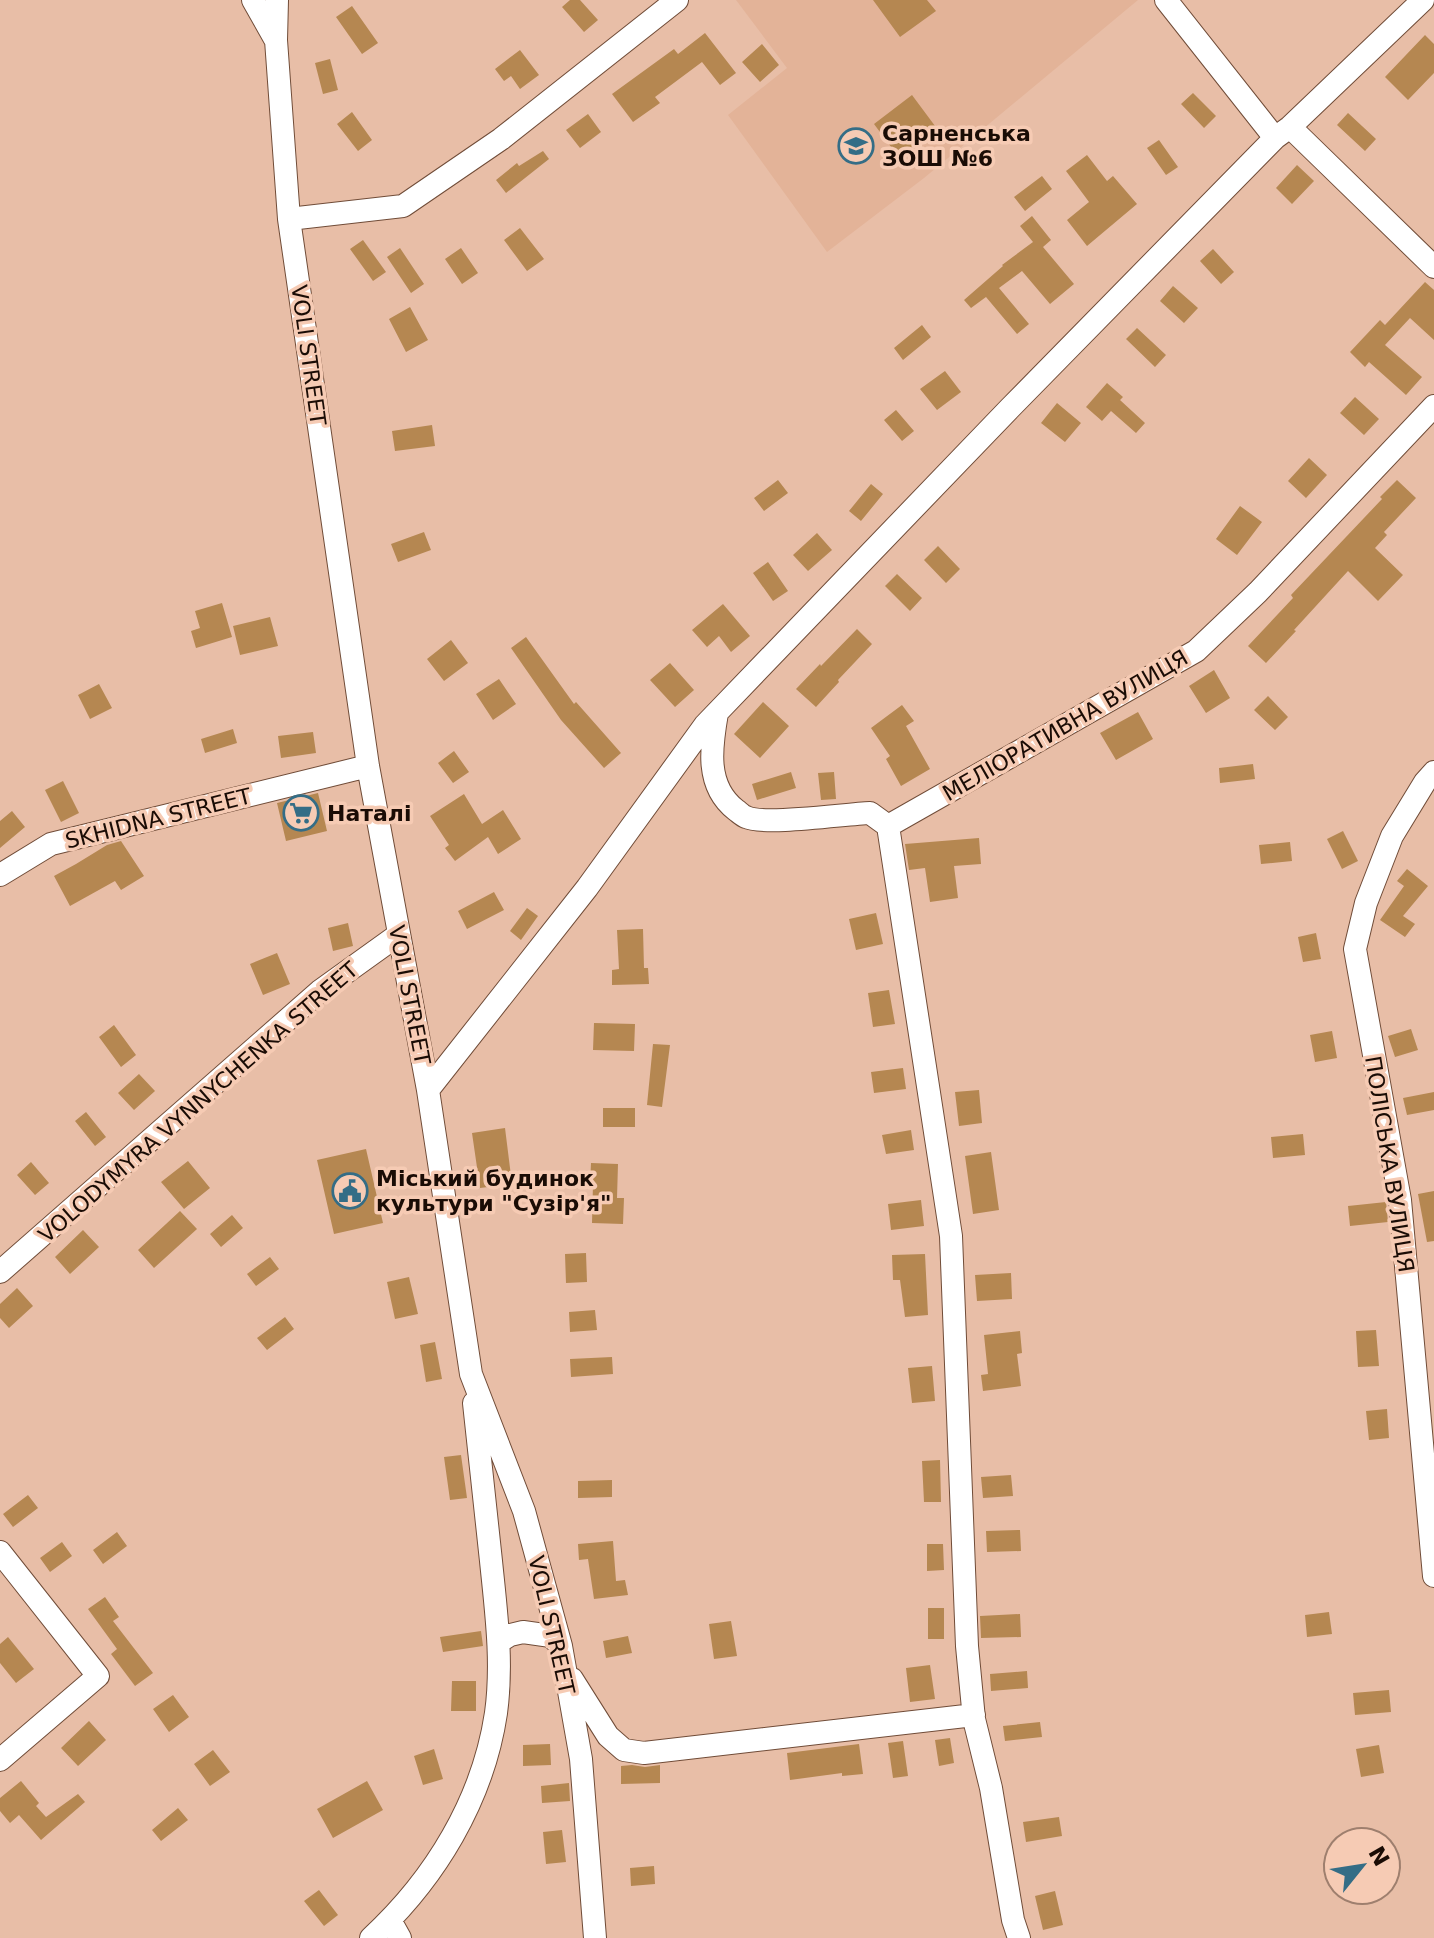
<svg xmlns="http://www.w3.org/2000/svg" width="1434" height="1938" font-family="'DejaVu Sans',sans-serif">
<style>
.built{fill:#e3b398}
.building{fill:#b58751}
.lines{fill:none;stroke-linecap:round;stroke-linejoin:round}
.minor-casing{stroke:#704c38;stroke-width:24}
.minor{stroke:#fff;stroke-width:22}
.labels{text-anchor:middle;stroke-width:7;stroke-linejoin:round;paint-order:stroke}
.poi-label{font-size:22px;font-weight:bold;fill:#1a0c05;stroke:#f6cbb4;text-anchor:start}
.street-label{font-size:22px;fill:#1a0c05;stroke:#f6cbb4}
</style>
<rect width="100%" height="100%" fill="#e8bea7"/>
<path class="built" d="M736 0H1138L924 178 827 252 728 115 787 68Z"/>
<path class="building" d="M570 0H580L598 20 584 32 562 7Z
M873 0H927L936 11 900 37Z
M352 6 378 43 362 54 336 17Z
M705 33 736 73 720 85 702 62 655 97 660 103 633 122 612 94 674 49 678 54Z
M1425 35 1434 44V73L1408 100 1385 77Z
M762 44 779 65 760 82 742 62Z
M520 50 539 75 520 89 511 76 504 81 495 69Z
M330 59 338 90 323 94 315 63Z
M1193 93 1216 116 1204 128 1181 104Z
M912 95 938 130 900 159 874 124Z
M352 112 372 140 358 151 337 124Z
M1348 113 1376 139 1365 151 1337 125Z
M588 114 601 132 580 148 566 130Z
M1159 140 1178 167 1166 175 1147 148Z
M543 151 549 159 506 193 496 180 517 163 519 166Z
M1087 155 1107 181 1113 176 1137 204 1087 246 1067 220 1089 202 1066 171Z
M1297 165 1314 181 1292 204 1276 188Z
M1042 176 1052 189 1025 211 1014 197Z
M1032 216 1051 240 1043 247 1074 284 1050 304 1022 271 999 288 1029 324 1017 334 986 297 971 308 964 300 1003 266 1002 265 1033 242 1020 226Z
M520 228 544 259 527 271 504 240Z
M363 240 386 272 373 281 350 249Z
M400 248 424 284 411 293 387 257Z
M461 248 478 273 462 284 445 259Z
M1213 249 1234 272 1221 284 1200 261Z
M1425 282 1434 290V340L1410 318 1385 345 1422 377 1406 395 1369 362 1365 367 1350 352 1380 320 1385 325Z
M1173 286 1198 308 1184 323 1160 301Z
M410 307 428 340 406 352 389 319Z
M922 325 931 337 903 360 894 348Z
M1137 328 1166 355 1155 367 1126 339Z
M945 371 961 392 937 410 920 389Z
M1107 383 1123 397 1120 400 1145 423 1136 433 1111 411 1102 421 1086 407Z
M1355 397 1379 419 1364 435 1340 413Z
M1057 403 1081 423 1065 442 1041 423Z
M896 410 914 431 902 441 884 420Z
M432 425 435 446 395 451 392 431Z
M1309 458 1327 475 1306 498 1288 481Z
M778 480 788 493 764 511 754 498Z
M1397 480 1416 498 1384 532 1387 535 1375 548 1403 575 1378 601 1348 571 1294 630 1296 631 1266 663 1248 646 1293 598 1291 595 1382 499 1380 497Z
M871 484 883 494 861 521 849 511Z
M1240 506 1262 522 1237 555 1216 539Z
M424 532 431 550 398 562 391 544Z
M817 533 832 550 808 571 793 555Z
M938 546 960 569 946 583 924 560Z
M768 562 788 591 773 601 753 573Z
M897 574 922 598 910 611 885 586Z
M222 603 232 637 196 648 191 631 200 628 195 611Z
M723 604 750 636 731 652 719 636 707 647 692 630Z
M270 617 278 646 240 655 233 626Z
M857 629 872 644 838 680 839 682 816 707 796 689 820 664 821 666Z
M526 637 574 704 576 702 621 753 604 768 561 720 511 648Z
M451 640 468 663 444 681 427 659Z
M670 663 694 690 675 707 650 680Z
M1214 670 1230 698 1206 713 1189 686Z
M499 679 516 704 493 720 476 694Z
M99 684 112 708 90 719 78 695Z
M1268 696 1288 717 1275 730 1254 710Z
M763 702 789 726 760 758 734 734Z
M902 705 914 721 906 726 930 769 901 786 886 759 890 756 871 728Z
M1138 712 1153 739 1116 760 1100 733Z
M233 729 237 743 205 753 201 739Z
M313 732 316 753 281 758 278 736Z
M454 751 469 772 453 783 438 763Z
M1253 764 1255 779 1220 783 1219 768Z
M791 772 796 788 757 800 752 784Z
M834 772 836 799 821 800 818 773Z
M63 781 79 813 61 822 45 790Z
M318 793 327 831 286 841 277 803Z
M464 794 482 824 503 810 521 839 498 854 488 837 455 861 445 848 449 845 430 816Z
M12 811 25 827 0 848V821Z
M1343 831 1358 861 1342 869 1327 839Z
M979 838 981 864 954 866 958 898 930 902 925 868 909 870 905 844Z
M121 841 144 876 121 890 115 881 70 906 54 876 76 864 107 845Z
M1290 842 1292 861 1261 864 1259 845Z
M1407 869 1428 886 1403 916 1415 924 1405 937 1380 920 1404 886 1397 881Z
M494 892 504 910 467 929 458 911Z
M527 908 538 916 521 940 510 931Z
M876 913 883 944 856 950 849 919Z
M348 923 353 946 333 951 328 928Z
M643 929 644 968H648L649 984 612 985V970L619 969 617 930Z
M1316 933 1321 959 1303 962 1298 937Z
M277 953 290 984 263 995 250 964Z
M889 990 895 1024 873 1027 868 993Z
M594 1023 635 1024 634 1051 593 1050Z
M114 1025 136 1055 121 1067 99 1037Z
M1411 1029 1418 1050 1395 1057 1388 1036Z
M1332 1031 1337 1058 1315 1062 1310 1035Z
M653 1044 670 1045 662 1107 647 1105Z
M903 1068 906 1089 874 1093 871 1072Z
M139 1074 155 1091 134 1110 118 1093Z
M979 1090 982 1123 959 1126 955 1092Z
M1434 1092V1110L1407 1115 1403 1098Z
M603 1108H635V1127H603Z
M86 1112 106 1137 95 1146 75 1121Z
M505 1128 512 1184 480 1188 472 1133Z
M911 1130 914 1150 886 1154 882 1135Z
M1303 1134 1305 1155 1273 1158 1271 1137Z
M366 1149 383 1223 334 1234 317 1160Z
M991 1152 999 1210 973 1214 965 1156Z
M188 1161 210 1188 184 1209 161 1182Z
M31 1162 49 1183 35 1195 17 1175Z
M591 1163 618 1164 617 1198H624L623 1224 592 1223 593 1184H590Z
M1434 1191V1241L1427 1242 1418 1194Z
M921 1200 924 1226 891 1230 888 1204Z
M1386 1202 1388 1222 1350 1226 1348 1206Z
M180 1211 197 1229 154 1268 138 1250Z
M232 1215 243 1228 221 1247 210 1234Z
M83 1230 99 1247 70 1274 55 1257Z
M586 1253 587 1282 566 1283 565 1254Z
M925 1254 928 1315 905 1317 900 1280H893L892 1255Z
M270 1257 279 1269 256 1286 247 1274Z
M1011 1273 1012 1299 977 1301 975 1275Z
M409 1277 418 1314 395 1319 387 1282Z
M17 1288 33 1306 9 1328 0 1318V1304Z
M595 1310 597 1330 570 1332 569 1312Z
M285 1317 294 1329 267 1350 257 1338Z
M1376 1330 1379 1366 1358 1367 1356 1331Z
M1020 1331 1022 1353 1017 1354 1021 1386 983 1391 981 1375 988 1374 984 1335Z
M435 1342 442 1379 426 1382 420 1345Z
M612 1357 613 1374 571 1377 570 1359Z
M932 1366 935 1401 912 1403 908 1368Z
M1387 1409 1389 1438 1369 1440 1366 1411Z
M461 1455 467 1498 450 1500 444 1457Z
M940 1460 941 1502H924L922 1461Z
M1011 1475 1013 1496 983 1498 981 1477Z
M612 1480V1497L578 1498V1481Z
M28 1495 38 1508 13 1527 3 1514Z
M1020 1530 1021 1551 987 1552 986 1531Z
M117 1532 127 1546 103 1564 93 1550Z
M613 1541 616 1581 625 1580 628 1595 594 1599 588 1559 579 1560 578 1544Z
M62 1542 72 1556 50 1572 40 1558Z
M927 1544H943L944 1570 927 1571Z
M105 1597 119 1617 113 1621 153 1673 135 1686 111 1654 117 1649 88 1609Z
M928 1608H944V1639H928Z
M1329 1612 1332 1634 1307 1637 1305 1615Z
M1020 1614 1021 1637 981 1638 980 1616Z
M731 1621 737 1656 714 1659 709 1624Z
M481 1631 483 1646 443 1652 440 1637Z
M628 1636 632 1653 606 1658 603 1641Z
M8 1637 34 1669 16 1683 0 1663V1644Z
M930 1665 935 1699 910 1702 906 1668Z
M1027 1671 1028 1688 991 1691 990 1674Z
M452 1681H476V1711H451Z
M1389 1690 1391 1712 1355 1715 1353 1693Z
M173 1695 189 1717 169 1732 153 1709Z
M89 1721 106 1740 78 1766 61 1748Z
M1040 1722 1042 1737 1005 1741 1003 1726Z
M950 1738 954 1763 939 1766 935 1740Z
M903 1741 908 1776 893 1778 888 1743Z
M550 1744 551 1765 523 1766V1745Z
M859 1744 863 1774 842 1776V1773L790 1780 787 1753Z
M1379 1745 1384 1773 1361 1777 1356 1749Z
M434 1749 443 1779 423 1785 414 1756Z
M213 1750 230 1772 210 1786 194 1764Z
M632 1765 645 1767 660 1765V1783L621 1784V1766Z
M21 1781 39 1803 36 1806 46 1817 78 1794 85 1802 41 1840 19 1815 10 1823 0 1811V1798Z
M367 1781 383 1810 333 1838 317 1809Z
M569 1783 570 1801 542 1803 541 1786Z
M178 1808 188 1820 161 1841 152 1830Z
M1059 1817 1062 1836 1026 1842 1023 1822Z
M562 1830 566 1862 546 1864 543 1832Z
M654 1866 655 1884 631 1886 630 1868Z
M319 1890 338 1915 324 1926 304 1901Z
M1055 1891 1063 1925 1043 1930 1035 1896Z"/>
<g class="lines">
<defs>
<path id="minor" d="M253 0 275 39
M277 0 276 40 289 219 368 766 428 1090 471 1374 524 1511 561 1646 581 1759 595 1938
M1166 0 1275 138
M1290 127 1434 267
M289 219 403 206 501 139 677 0
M717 713C711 747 705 786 736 810 740 813 743 816 746 817 765 826 844 814 870 813L888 826 951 1236 967 1646 974 1719 991 1788 1013 1920 1019 1938
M1434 772 1425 782 1392 836 1366 903 1355 949 1400 1200 1434 1576
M888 826 1196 651 1258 592 1434 406
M0 875 51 844 368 766
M428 1090 587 888 705 725 1010 408 1275 138 1290 127 1423 0
M0 1272 320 991 398 935
M0 1552 98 1676 0 1760
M499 1642 510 1635 523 1632 551 1636 561 1646
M572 1679 608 1736 624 1750 644 1753 974 1715
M390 1920 400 1938
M371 1938C435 1879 483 1800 496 1713 503 1662 496 1611 491 1561 485 1508 480 1456 474 1403"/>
</defs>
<use href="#minor" class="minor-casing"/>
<use href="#minor" class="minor"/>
</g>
<defs>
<symbol id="school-ring" viewBox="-11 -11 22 22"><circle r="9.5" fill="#f6cbb4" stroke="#346d86" stroke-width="1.5"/><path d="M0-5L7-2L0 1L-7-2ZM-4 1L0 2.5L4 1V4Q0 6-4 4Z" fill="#346d86"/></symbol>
<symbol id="supermarket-ring" viewBox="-11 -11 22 22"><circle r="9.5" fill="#f6cbb4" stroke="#346d86" stroke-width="1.5"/><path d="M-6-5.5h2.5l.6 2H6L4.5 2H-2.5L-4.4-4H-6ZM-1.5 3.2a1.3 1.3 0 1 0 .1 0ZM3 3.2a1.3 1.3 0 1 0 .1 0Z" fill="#346d86"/></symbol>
<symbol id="civic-ring" viewBox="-11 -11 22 22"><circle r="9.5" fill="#f6cbb4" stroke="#346d86" stroke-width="1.5"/><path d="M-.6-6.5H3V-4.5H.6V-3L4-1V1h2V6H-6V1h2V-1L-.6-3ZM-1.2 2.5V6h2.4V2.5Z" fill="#346d86"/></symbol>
</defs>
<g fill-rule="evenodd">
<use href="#school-ring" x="836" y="126" width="40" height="40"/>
<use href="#supermarket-ring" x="281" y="793" width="40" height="40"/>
<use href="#civic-ring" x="330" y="1171" width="40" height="40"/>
</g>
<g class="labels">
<g class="poi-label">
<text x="882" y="141">Сарненська<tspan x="882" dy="25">ЗОШ №6</tspan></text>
<text x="327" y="821">Наталі</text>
<text x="376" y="1186">Міський будинок<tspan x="376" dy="25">культури "Сузір'я"</tspan></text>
</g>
<g class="street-label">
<text transform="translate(309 355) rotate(82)" y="8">VOLI STREET</text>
<text transform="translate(1065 725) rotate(-30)" y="8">МЕЛІОРАТИВНА ВУЛИЦЯ</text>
<text transform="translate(158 818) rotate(-14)" y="8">SKHIDNA STREET</text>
<text transform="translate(410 995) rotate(79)" y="8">VOLI STREET</text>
<text transform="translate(198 1102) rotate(-41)" y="8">VOLODYMYRA VYNNYCHENKA STREET</text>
<text transform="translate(1390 1164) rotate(81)" y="8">ПОЛІСЬКА ВУЛИЦЯ</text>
<text transform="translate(552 1625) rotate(77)" y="8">VOLI STREET</text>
</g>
</g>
<g transform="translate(1362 1866) rotate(60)"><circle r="38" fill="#f6cbb4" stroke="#9e7f6e" stroke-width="2"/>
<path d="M0-6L14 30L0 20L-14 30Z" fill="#346d86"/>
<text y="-12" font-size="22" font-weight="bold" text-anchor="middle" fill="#1a0c05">N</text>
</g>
</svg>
